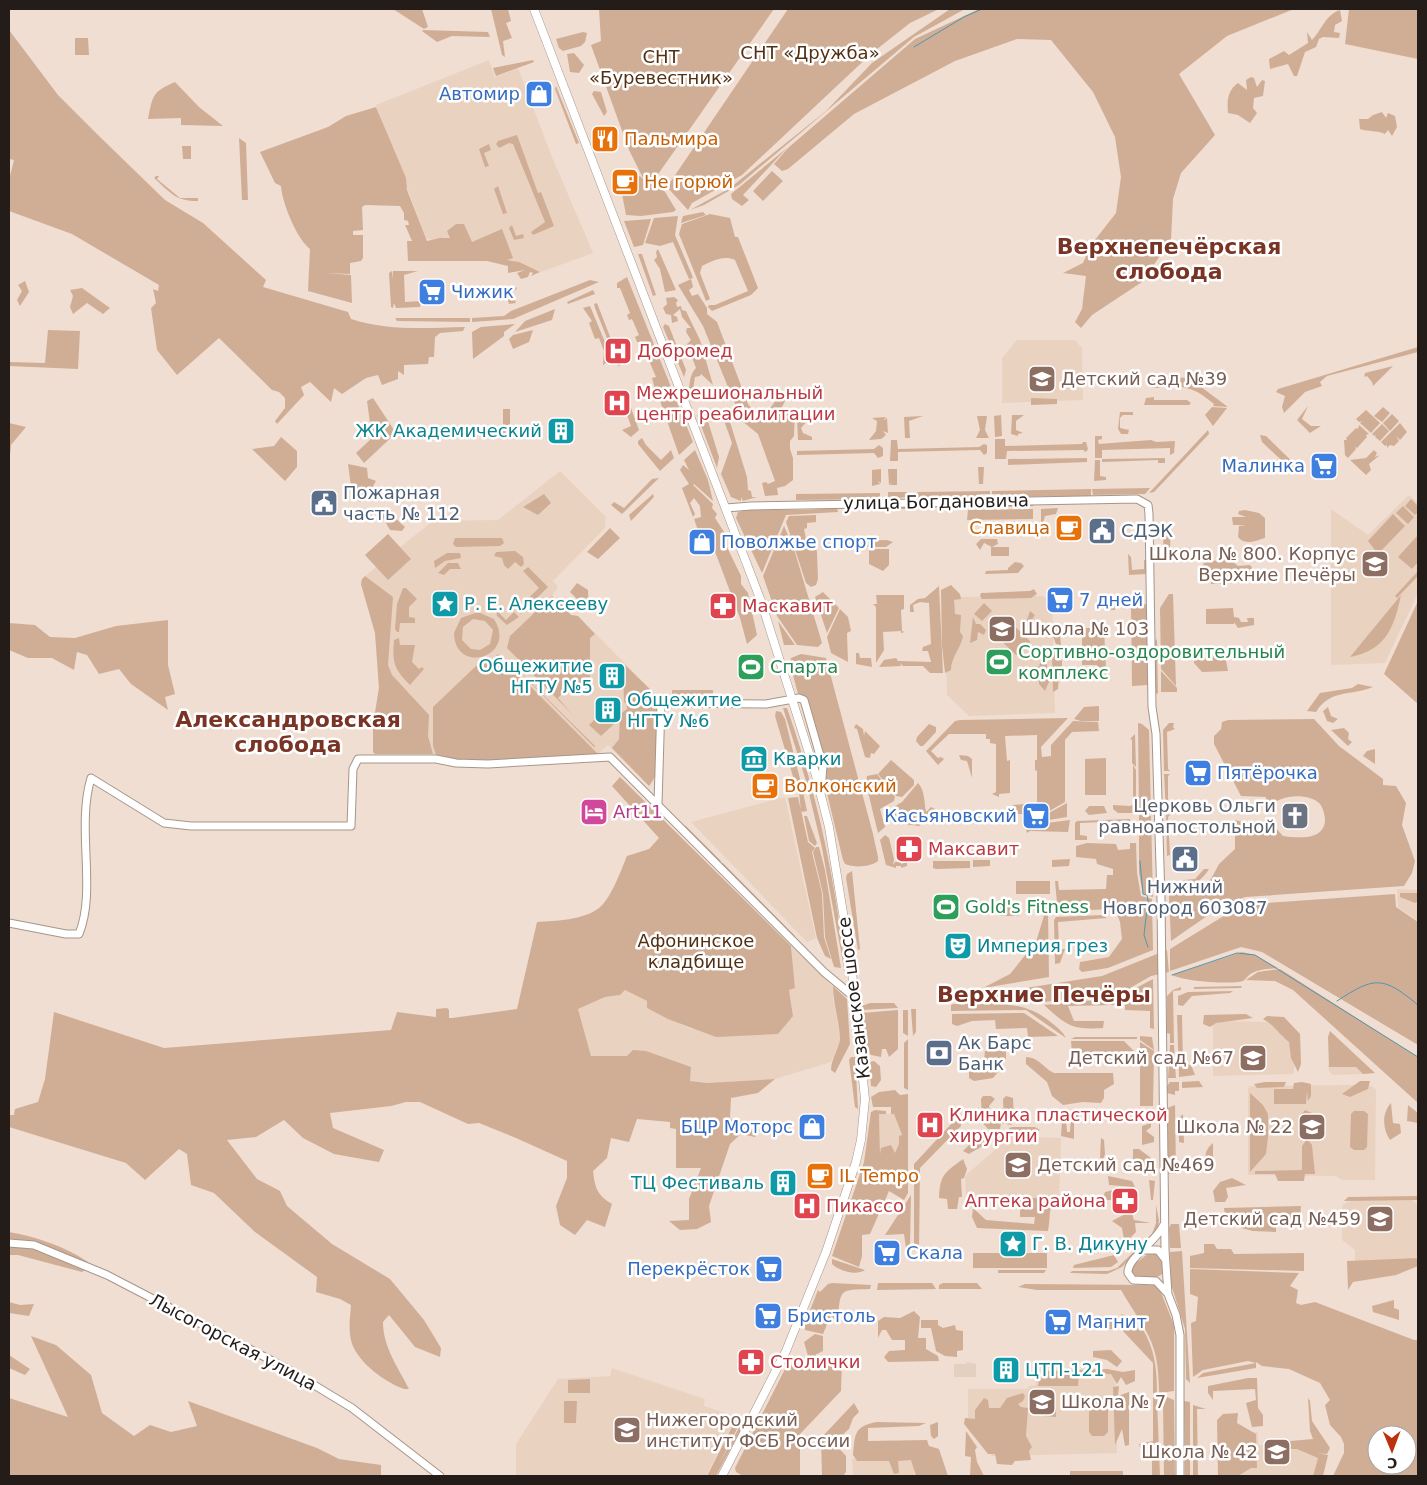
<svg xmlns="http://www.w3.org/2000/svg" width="1427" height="1485" font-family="'DejaVu Sans',sans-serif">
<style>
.built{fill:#ead2c1}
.medical{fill:#e3d0c1}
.green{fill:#d0ae96;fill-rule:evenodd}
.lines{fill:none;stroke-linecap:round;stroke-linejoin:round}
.stream{stroke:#5096ae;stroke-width:1}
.secondary-casing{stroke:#a6968a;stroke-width:9}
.primary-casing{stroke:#a6968a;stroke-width:9}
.secondary{stroke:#fff;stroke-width:7}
.primary{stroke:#fff;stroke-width:8}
.labels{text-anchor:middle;stroke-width:5;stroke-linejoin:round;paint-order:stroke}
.park-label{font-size:18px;fill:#533014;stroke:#fff}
.shop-label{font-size:18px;fill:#366cbe;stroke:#fff;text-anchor:start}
.food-label{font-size:18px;fill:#c56008;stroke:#fff;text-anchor:start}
.health-label{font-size:18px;fill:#be3a42;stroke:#fff;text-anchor:start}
.education-label{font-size:18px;fill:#785e54;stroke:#fff;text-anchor:start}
.culture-label{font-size:18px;fill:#0d838f;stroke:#fff;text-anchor:start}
.service-label{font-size:18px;fill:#4e5e75;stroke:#fff;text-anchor:start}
.street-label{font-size:18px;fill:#231c18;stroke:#fff}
.leisure-label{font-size:18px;fill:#27864d;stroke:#fff;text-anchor:start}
.worship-label{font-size:18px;fill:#5b616d;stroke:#fff;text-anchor:end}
.hotel-label{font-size:18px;fill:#b23c85;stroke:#fff;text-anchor:start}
.district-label{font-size:22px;font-weight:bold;fill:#793425;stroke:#fff}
</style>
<rect width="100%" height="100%" fill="#f0ded2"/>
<path class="built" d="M489 60 495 77 518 68 552 157 593 253 541 272 426 238 376 105Z
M1017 340H1075L1082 348 1083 400 1002 403V358Z
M560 471 606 517 605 528 553 581 558 587 552 596 571 615 578 616 656 695 654 781 649 786 608 745 598 754 508 760 446 758 434 754H375L373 752V725L379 688 375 633 361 584 362 579 376 567 365 555 388 534 400 547 433 521 498 520Z
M1409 495 1418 503V593L1385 663 1331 665V509L1368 535Z
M949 587 954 589 960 597 1043 596 1052 603 1055 713 969 716 947 695 946 657 951 652Z
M785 797 816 938 807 942 691 822Z
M1397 889 1418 890V921L1398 907Z
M791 946 833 986V999L841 1039 831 1062 775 1079 707 1083 690 1081 691 1067 627 1056H591L578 1009 605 997 620 995 625 990 647 1001V1008L692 1029 793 1015 789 989 795 988Z
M1213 1021 1280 1022 1294 1043V1074L1213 1076Z
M1328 1065 1331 1067H1356L1363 1074 1333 1075 1329 1071Z
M1355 1085 1372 1086 1376 1090 1375 1180H1342L1336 1176 1248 1175V1089L1250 1086Z
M879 1114H894L904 1141 898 1173 880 1170Z
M1011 1136 1061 1138 1059 1201 966 1200 965 1176Z
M1353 1200H1412L1418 1205V1255L1413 1261 1355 1262V1250L1342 1240V1205Z
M612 1368 705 1399 704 1406 736 1417 706 1476H516V1444L558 1379 610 1376Z
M1115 1371 1117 1453 992 1456 968 1426V1389H1027L1029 1386 1036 1385 1035 1381 1049 1374Z
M1229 1432H1258V1445L1325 1446 1324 1459 1316 1476H1229Z
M914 1458V1476H853L852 1459Z"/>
<path class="medical" d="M967 1362 976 1364V1377H954V1364H966Z"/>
<path class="green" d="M393 9H422L428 27 424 29Z
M491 9H508L511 21 506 23 512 38 503 41 505 57 502 55Z
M599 9H774L654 180 659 182 676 210 673 212 641 216 626 215 622 194 631 189V179L640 176 644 180 629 150 591 45 601 41Z
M788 9H939L910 23 872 53 742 175 692 203 688 210 667 187Z
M950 9H965L914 37 739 185 704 205 690 210 730 188 746 175 826 111 872 63Z
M979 9H1294L1227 36 1179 74 1215 135 1181 173 1173 199 1171 240 1142 282 1092 315 1081 328 1075 322 1082 309 1086 276 1063 273 1083 263 1091 245 1116 213 1121 177 1115 137 1093 92 1051 40 1017 39 955 61 854 114 788 169 782 171 774 164 788 148 915 39Z
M1349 9H1418V59L1345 44Z
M1340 10 1342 21 1335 25 1334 32 1340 33 1339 38 1323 37 1319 39 1316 47 1305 52 1297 76H1294L1288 64 1270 69 1269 59 1284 51 1289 55 1308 43 1307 32 1312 40C1322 30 1325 15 1340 10Z
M9 30 58 95 99 136 165 200 203 223 266 280 263 287 348 312 351 319C387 331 427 328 465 327L463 331 440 333 435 337 434 357H429L428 364 404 365V375L398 371V379L382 385 378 375 366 378 342 394 334 388 331 402 310 382 301 387 304 395 277 424 275 421 285 408V398L279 392 272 390 219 338 177 375 157 350 151 308 156 303 153 289 158 291 159 285 72 234 9 211V180L14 160 9 159Z
M423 30 488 32 490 37 452 36 437 42 422 31Z
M583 32 587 33 585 42 581 46 563 51 559 48 556 39Z
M75 38H88L89 55H75Z
M574 53 584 65 579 73 570 72 567 54Z
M533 60 534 62 496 76 493 68Z
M1251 77 1254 78 1257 87 1262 80 1265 81 1263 96 1254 98 1253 108 1257 113 1250 123 1238 115 1228 113C1227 101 1227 91 1238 83L1247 90 1246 80Z
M175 82 199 107 223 126 181 125V118L148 119C153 95 152 92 175 82Z
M556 86 579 143 576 144 555 89Z
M594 91 601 92 607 112 604 116 592 94Z
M376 107 406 178 407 190 427 241 440 238H450L447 231 456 224H464L472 242 502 229 513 258 507 260 519 262 540 272 531 276 533 273 530 272 528 277 521 279 517 273 525 270 508 273V266L487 261H408L407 241H412L405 225H409L408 221 404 220V213L400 206 365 205 362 207 363 230 353 231V235H363V258L361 261 350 263V274L326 273 351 275 352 303 308 291 310 249C297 239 282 203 281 186L275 183 260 152 328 127 346 116Z
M1382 112 1386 118 1388 113 1395 116 1397 127 1392 136 1388 130 1385 134C1377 130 1369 132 1360 129L1359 119H1368L1373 115Z
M517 135 538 193 541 192 554 226 533 235 531 232 545 222 513 144 509 143 499 148 496 144 498 141Z
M239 138 246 143 248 200H242Z
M489 144 491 150 484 153 489 166 485 167 479 149Z
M182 146H191V159H183Z
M787 148 743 195 749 200 742 206 732 199 731 194Z
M772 171 783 181 763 201 753 191Z
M156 176H159L157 179 180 198H198V201C175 201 171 193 154 178Z
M498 186 507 213 503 214 494 189Z
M703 212 706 215 681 223 683 216Z
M710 214 730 218 735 237H738L758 288 751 295 712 311 708 307 709 305H715L748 291 735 260C723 255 713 261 702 266L700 273 710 299 706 301 679 234 682 224Z
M678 216 675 235 692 275 693 278 689 279 673 242 660 246 645 243 654 218Z
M651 219 643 245 634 247 624 221Z
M512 225 516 236 523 234 524 238 514 240 509 228Z
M658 249 676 290 665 292 660 269 654 260 657 257 656 252Z
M638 254H642L656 295 653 296Z
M392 271 393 279V271H418L404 275 405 302 421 301 420 307 396 308 394 303 393 308 391 307 389 273Z
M627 277 693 442 679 455 661 404V397L655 389 652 378 656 377 641 342H637L635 337 639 335 632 319 629 320 627 315 630 313 620 288H617V283Z
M691 279 693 287 689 290 692 296 698 294 707 308V314L717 322 748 404 754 411C773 412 768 408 779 397L786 399 781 409 755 414 752 418 766 417 791 408 795 410 794 436 790 441V449L793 458V480L785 486 777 488 778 495 765 496 762 483 766 482 768 484 775 481 758 434 742 421 703 326 678 285Z
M590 280 599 282 513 319 472 322V318L504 316 511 311Z
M25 281 29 292 20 306 17 300 22 291 18 285Z
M516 287 517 289 511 292 516 303 509 304 506 292Z
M82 288 110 308 103 314 87 303 73 314 70 307 73 296 70 290Z
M593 290 595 294 568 304 567 302Z
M674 297 678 300 676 303 677 307 681 306 682 310 686 311 700 340 713 385 701 374 700 376 695 377 692 397 690 396C688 388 690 373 696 368L687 344 691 340 686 332 687 328H691L682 317 680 309 673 315 677 317 678 321 672 323 671 315 666 314 663 308 667 304 666 298Z
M597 303 621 365 618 366 595 308 594 304Z
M590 306 612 359 603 365 604 351 599 338 595 339 589 323 592 321 583 308Z
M555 309 552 320 515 332 525 321Z
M395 318H470V322L397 321Z
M515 324 504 332V336L473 359 472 332 481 327Z
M665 324 669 326 686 370 684 377 663 327Z
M48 330 80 331 78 369 9 366V362L45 363Z
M533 330 529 342 513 349 509 339 513 335Z
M1418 347V352L1327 376 1320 382 1322 386 1305 392 1284 413 1282 407 1285 396 1276 392 1278 389Z
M1393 366 1373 386 1372 382 1367 376 1364 377 1365 373Z
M1169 377 1189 378 1228 407 1213 406 1214 404C1189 383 1182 387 1151 388Z
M624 392 623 395 627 406 631 408 639 430 631 437 622 430 631 426 619 393Z
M1154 397V400H1187L1191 403 1189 405H1144L1146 398Z
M373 398 396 433 364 463 356 453 372 438 367 401Z
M1031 398 1057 399V404L1031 405Z
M1308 406 1302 419 1311 426H1321L1310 433 1297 420Z
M1212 407 1227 408 1213 426 1205 415Z
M1383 407 1390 413 1382 422 1374 416Z
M503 409H510V437H503Z
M726 409 747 477 748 490 751 491 752 497H757L743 501 741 497V501L731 497 721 474 732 443 722 415 718 419 712 420V415Z
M1366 410 1380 423 1371 433 1360 423 1362 421 1359 422 1356 419Z
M1120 412H1133V415H1123L1120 418V428L1129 430 1128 434H1121L1118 429Z
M1392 414 1399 421 1390 431 1383 423Z
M697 415 707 418 719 457 717 468Z
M1001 415 1002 436 995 437 994 416Z
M1012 415H1024L1016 421V430L1023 433 1018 434V436L1011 434Z
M923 416 909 421 910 438H905L904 417Z
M977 416H987L985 430 989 438H976L980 430Z
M886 417 883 421 887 418 888 433 883 431 886 435 881 439 869 440 876 431 877 421 872 418Z
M810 418 801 428 803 433 812 437V440H798L797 419Z
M9 423 26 427 11 445 9 465Z
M1400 423 1407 432 1400 440 1396 436 1399 441 1394 446 1390 445 1387 448V445L1385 446 1381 442Z
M1382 424 1389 431 1380 441 1375 437 1376 435 1374 436 1372 434Z
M1359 425 1369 434 1366 435 1367 437 1357 448 1355 447 1356 449 1348 458 1345 455 1344 440H1347L1346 438 1356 428 1358 429Z
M1208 430 1209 434 1154 492 1149 493Z
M1260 435 1266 436 1301 470 1295 473 1262 442Z
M1095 436H1102V439L1098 440 1099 444 1151 440 1156 442 1175 441 1174 453 1170 455V448L1102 450V458H1095Z
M281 437 297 451V467L285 481 252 449 274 446Z
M642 438 646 445 661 460 671 450 674 458 660 471 638 444V441Z
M995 439H1005V446L1082 444 1083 442H1086L1088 449 1086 452 1083 450 1007 451 1006 459H995Z
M891 440H897L898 449 979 447 984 444 987 445V453L984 455 980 450 898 452V461H890Z
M879 445 883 448V456L878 458 874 453 797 455V451L874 449Z
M695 450 708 480 713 501 694 484 693 485 713 504 712 508 717 514 715 518 726 535 725 543 741 576V584L748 593 757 635 747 644 740 618 708 533 705 539H701L694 519 701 517 700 506 694 498 690 503 695 514 693 517 682 488 689 484 680 470 683 465 689 470 684 460Z
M1374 450 1377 453 1375 457 1380 455 1369 464 1371 470 1366 475 1350 460 1366 458Z
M1087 458V462L1008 465V459Z
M1165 458V463H1158V460L1102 462V459Z
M1095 460H1100V476L1106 477V480L1094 481Z
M348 464 367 468 368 478 376 481 368 495 360 502 352 494Z
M978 467H984L983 484H979Z
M881 469V483L878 481 880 484 872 486V470Z
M888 469H897V485H890L892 482 889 485Z
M659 478 622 514 611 505 614 502 624 508 652 479Z
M1150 488 1145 494 1093 495 1092 489Z
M1091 489V496L1005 497 1000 494H992V491Z
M990 491V494H982L977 497 918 498 917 492Z
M888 492H907L908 497 888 499Z
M880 493V499L796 500V494Z
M544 494 551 503 538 515 523 507Z
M653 494 654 497 631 521 629 515Z
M1411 499 1418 506V512L1415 515 1405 506Z
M1031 504 1034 506 968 508 970 506Z
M1403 506 1414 517 1408 524 1396 513Z
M848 507H907L910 509H846Z
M837 508 838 512 786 515 762 573 736 518 738 512 748 510H805Z
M1058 508 1056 514 1045 516 1043 523H1041V509Z
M385 509 405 527 402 531 390 530 380 513Z
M1033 509V519L967 520 968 510Z
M1245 510 1259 513 1265 518V538C1255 541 1246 546 1238 537L1239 526 1246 525H1233L1232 517H1246L1238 514 1239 511Z
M1393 514 1405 526 1378 554 1368 541Z
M816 515V522L807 523V528L804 529 808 548H816L817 552 818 579 816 585 811 587 806 583 786 522 789 516Z
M1167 525 1171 526 1170 548H1183L1184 555H1167C1161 546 1163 534 1167 525Z
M784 526 794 549 822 643 818 647 797 645 777 616 763 576Z
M610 528 620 538 598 559 587 552Z
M388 534 411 559 388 580 365 555Z
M1418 535V562L1412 569 1398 557Z
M455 538H502L504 543 500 546 456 547 453 544Z
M981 539H997L998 544 992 547 984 543 980 550 976 544Z
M887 540 893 542 886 547H852L849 544 852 541Z
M991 547H1009V556H991Z
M869 549H889V565L883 571 869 564Z
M515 551 523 557 524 564 521 567 515 562 508 569 504 565 502 558 494 556 496 552Z
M447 553H460L461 558 445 561 435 568 434 561Z
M1128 554 1131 557 1132 570 1144 569V560H1146V574L1129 575Z
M1231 560 1238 566 1250 565 1256 573 1254 576 1235 583 1211 584V576L1202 573 1201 567 1206 561Z
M1015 562 1021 563 1024 566 1018 573 985 574 986 571 1008 570V568Z
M448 563H458L461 569H450L444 575 438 573Z
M528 567 548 587 521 614 517 609 539 588 523 571Z
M1418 571V576L1397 598 1395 596Z
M365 576 393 597 388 665 392 675 429 715 428 736 433 754H375L373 752V725L379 688 375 633 361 584 362 579Z
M577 583 588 590 589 611 570 592Z
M951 585 960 594 961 599 954 600 955 614 961 615 960 632 963 636C961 648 951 657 951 670L945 673 942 646 941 590Z
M939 586 943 673H930L923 666H903L900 663 901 666 879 667 884 660 896 658 898 661 931 662 928 651H922L923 647 931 644 929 603 920 602 913 605 914 612H910V605L918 599 925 598Z
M403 588H406L417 599 409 607V617L415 618V623H400L399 632H397L395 629 397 604Z
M1034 589 1037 594 1031 598 982 599 980 596 981 593 1030 591Z
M823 592 839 608 827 633 815 597Z
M1169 594H1173L1176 686 1161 669 1160 608Z
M876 595H904V609L901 610 902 631 905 632 901 633V631L883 632 884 650 876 663V607L873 604H877Z
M1401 595C1394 628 1386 650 1350 657Z
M552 596 559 601 571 615 578 616 595 634 590 638V686L586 688 573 682 558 698 573 715 507 648 510 636Z
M1418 601V704L1384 674Z
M1136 602 1139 605 1147 604 1148 685 1132 686 1131 606H1115V610H1111V604Z
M984 603 992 611 982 621 974 614Z
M1233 608 1234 617 1239 618 1241 622H1248L1247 618H1254V625L1238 628 1234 622V624H1206V609Z
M840 609 848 617 851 631 847 633 848 662 831 653 827 637Z
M496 610 506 620 514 612 519 617 507 625 497 616Z
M1030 611 1035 615 1029 624 1038 634 1037 637 1023 626V619L1027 620Z
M478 612 494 619C518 657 455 676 454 633L461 618ZM473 619 485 621 493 630 490 644 480 650 471 649 462 640 463 627Z
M973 617 976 624H980L986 630 984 635 978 632 977 640 970 643Z
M1005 617 1030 641 1029 645 1019 655H1016L992 632V627Z
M168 620V665L175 694 165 697 168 710 131 684 119 669 99 674 87 655 77 652 74 670 52 658H28L9 650V623L35 625 50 637 75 638 116 626Z
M778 621 795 645H784Z
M1056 623 1059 625 1061 645 1056 644 1052 634V624Z
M1082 628H1104L1106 670 1101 675 1097 665H1082Z
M399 638 400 645H415L412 662 419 669 422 667 424 669 410 685C394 669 392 663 394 640Z
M1157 639 1158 694 1154 692 1153 643Z
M998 650 1012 664 1000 674 987 662Z
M1056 650 1062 661V675L1059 677 1058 689 1053 692 1052 653Z
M856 653H859L860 658H871L872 667 856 664Z
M1198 653 1200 659 1203 655 1207 661H1213V656H1219L1226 660 1228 671 1202 672 1194 663V656Z
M498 654 598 754C546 758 487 769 436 755L433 746V707L476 666 490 661Z
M502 654 595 746 594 747Z
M801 654 826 658 873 834 878 857V861C871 867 854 868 845 864L843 860 825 785 827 770 810 706 805 696 798 694 790 664 791 658Z
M1044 659 1047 662V673L1052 675 1045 691 1039 684V672L1031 670 1033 666 1039 667 1040 663Z
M625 665 656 695 657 701 656 775 649 786 612 748 619 739 620 714 627 709V704L624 702 623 668Z
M1161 671 1177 688V692H1161Z
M1358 684 1373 687C1351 696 1330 689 1316 712L1307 711 1320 693 1352 688Z
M672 690H713V698H672Z
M1099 706V721H1081L1074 719 1084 707Z
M1328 707 1331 716 1338 719 1333 723 1327 721 1323 711Z
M783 708H787C818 796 837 886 846 979L822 848 806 781Z
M776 711 781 712 785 719 802 787H799L794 780 775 716Z
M607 717 614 724 601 736 589 725 594 720 599 724Z
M1068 718 1041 747 1042 757 1051 756V745L1073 721 1098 722 1099 731 1072 732 1065 740V802L1046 813 1044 803 1039 804 1040 811H1031V818L1026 822V814H1011L1013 805 1037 803V771L1035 770V760H1037V735L1005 736 1007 761 1010 760V793L999 794V797L992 794 996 792V744L990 743V739H986V734H949L931 751 938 758 941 757 944 759 938 765 926 751 955 721 960 720Z
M1314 719 1339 746 1383 779V785L1396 786 1406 803 1402 825 1415 861 1412 873 1404 886 1245 897 1220 907 1171 941 1169 896 1173 888 1177 894 1189 896 1211 879 1219 864 1235 849V820L1246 823 1247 830 1253 833 1266 832 1267 826H1274L1283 836C1298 838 1326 841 1325 818 1324 813 1323 807 1319 803 1309 793 1278 794 1271 807H1266V797L1241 796 1214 744V736L1221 729 1222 722 1228 720Z
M1138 723 1142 724 1149 730 1151 814H1139Z
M1169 723H1174L1173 727 1175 729 1167 732 1168 769 1170 771H1164L1163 730Z
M856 724 863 729 864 736 865 731 880 746 874 754 871 753 870 758 865 757 857 729 854 728Z
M929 724 936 727V732L923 746H920L916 741 917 737Z
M1344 728 1349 733 1348 739 1352 742 1348 746 1331 730Z
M1135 734 1136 767 1132 763V740L1130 739Z
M1375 749V764L1363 756 1367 751Z
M959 755 968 756 972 759V778L967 761 961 760Z
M1106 758V795H1085V759Z
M891 760 914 780V785L902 797 896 796 878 774Z
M1133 765 1136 770V802L1133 803Z
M877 774 895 797 894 801 880 809 885 827 878 833 866 784 867 776Z
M1164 774H1170L1168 776V803L1173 804V811L1166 812Z
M620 777 791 946 795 988 789 990 793 1016 778 1034 716 1037 668 1019 647 1008V1001L625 990 620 995 605 997 578 1009 591 1056H627L633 1050 646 1051 691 1067 690 1081 707 1083 775 1079 758 1093 731 1098 730 1118 741 1128 760 1129 755 1137 741 1134 730 1144 709 1206 711 1222 697 1229 680 1230 669 1221 689 1220V1199L701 1168H676V1129L670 1128V1122L637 1119 629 1142 611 1138 607 1158 593 1171C595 1188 597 1195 612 1204L605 1227 587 1220 575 1235 560 1225 556 1206 567 1178V1161L516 1138 479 1123 468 1124 420 1102H406L391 1106 330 1113 333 1128 384 1150 379 1162 334 1154 303 1138 284 1120 256 1137 227 1140 257 1179 280 1191 287 1206 332 1244 390 1279 424 1320 441 1348 440 1357 415 1347 389 1315 383 1322C383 1347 398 1367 409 1389H404C385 1382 360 1364 352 1344 348 1331 350 1318 351 1305L340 1299 316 1292 317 1277 255 1232 214 1193 191 1185 187 1154 179 1149 145 1180 126 1163 9 1127V1115H14L15 1109 38 1102 45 1079 54 1012 164 1048 391 1030 397 1012 436 1017V1009L447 1008 449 1010V1018H452L517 1009 537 922C555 921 584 920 599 908 611 899 621 870 627 856L649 849 659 838 612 786Z
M918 783C925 791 924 801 926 812L931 807 935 809 936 824H926V821L925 824 921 823 920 826 902 824 901 817 891 820 887 811 902 802Z
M799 792H803L807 811 801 812Z
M798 797 808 842 815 848 812 852 822 893 824 937 831 959 825 956 817 938 788 798Z
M1067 803V817L1049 820 1047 814Z
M1136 803V813H1118L1113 809V805L1130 806Z
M1089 806H1104L1107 813 1089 815 1085 811Z
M1171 814 1168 817 1170 855 1167 856 1166 815Z
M1139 815 1151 816 1153 897 1143 894 1139 873Z
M804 816H807L817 843 815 846 809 841Z
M1130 819V821L1080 823V835L1087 836V840H1075V823L1077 821Z
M1070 820 1068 832 1030 831 1027 833 1026 829 1044 828 1047 823Z
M685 825 721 861 719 863 686 829Z
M885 835 889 838 894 859 893 865 895 862H901V864L907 862V866L901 868V866H896V868L886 865 880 840Z
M1087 843 1116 844 1118 850 1130 849V843H1136L1137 873 1141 896 1152 899 1153 950 1108 968 1082 972 1079 969 1080 962 1109 957 1122 939 1120 922 1117 914 1112 909 1048 912 1049 977 983 988 1010 974 1036 942 1046 909 1057 903 1055 881H1058L1059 890 1106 889 1107 875H1113V869L1097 864 1096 859 1076 857V846Z
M816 847H819L825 870 841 968 834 967 825 937 823 894 813 852Z
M1070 859 1069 866 1052 867V860Z
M973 860H990V866L973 867Z
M933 861H970V868L936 869 933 868Z
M723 863 795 936 793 938 721 865Z
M1204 869H1209C1204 878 1190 890 1181 890L1180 886 1184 880 1195 879Z
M852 871 860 949 858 950 846 878 847 874Z
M1016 881H1050V894H1016Z
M1400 893H1418V901L1415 903 1400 897Z
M1395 894 1396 907 1418 922V1045L1262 952 1241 947 1170 971V949L1227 914 1254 904Z
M1019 902V916H1000L999 903Z
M1103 915 1107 918 1058 922 1059 949H1065L1060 963 1055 964 1054 920 1056 917Z
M1167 950 1169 972 1151 976 1118 995 1043 1002 1024 998 975 996 1102 976Z
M1242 952 1255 955 1278 968C1269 969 1260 969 1252 973 1248 975 1246 979 1243 981 1230 985 1183 981 1172 975Z
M1280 969 1418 1057V1103L1293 990 1275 981 1246 980 1258 972Z
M1153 979 1154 1029 1150 1028V1011L1125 1010V1004L1121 1001 1114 1005 1068 1006 1074 1021H1104L1103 1028C1072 1030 1067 1026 1044 1005L1117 998Z
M833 986 847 999 850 1044 835 1073 831 1070C831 1058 841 1045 840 1037 839 1020 833 1004 833 986Z
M1242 986 1241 988 1194 989V987Z
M1181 987V990L1173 991 1174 1043H1170V1034L1167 1033V996L1173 990Z
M1233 991 1230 993 1192 996 1183 1006 1178 1005V996L1188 992Z
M870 1003H894L898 1008 861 1010 862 1006Z
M953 1004C989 1004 1024 998 1053 1024 1058 1028 1063 1032 1066 1038L1026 1010 951 1011V1005Z
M911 1009H916V1032L913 1036Z
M898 1010V1049L889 1057 886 1049H882L881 1057 871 1055 867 1050 862 1013Z
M903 1010H908V1036L903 1033Z
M1024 1013 1058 1036 1028 1037 1027 1028 996 1029 995 1020 972 1021 957 1026 952 1024V1014Z
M1246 1014 1253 1018 1216 1023 1210 1027 1203 1024 1204 1015Z
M1177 1015H1182L1183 1064 1191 1065 1195 1075 1179 1077Z
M1267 1016 1284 1017 1300 1034 1301 1064 1298 1072 1291 1058 1289 1042C1279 1034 1274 1025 1263 1019Z
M1330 1031 1375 1073 1363 1074 1356 1067H1329L1328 1037Z
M1140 1036 1152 1037 1154 1050 1140 1040Z
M1075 1037H1137V1039H1071Z
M908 1039V1090L904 1088V1043Z
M1071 1041H1124L1134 1051 1072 1053Z
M1140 1042 1154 1051 1153 1106H1140Z
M1170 1045H1174L1175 1064 1169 1060Z
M985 1051H1006V1060L1000 1061V1070L993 1078 974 1081 969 1078V1072L990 1071 991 1062 984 1060Z
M851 1057H855L858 1109 855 1107 849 1060Z
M1026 1057C1040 1058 1042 1067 1054 1073H1113L1114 1084 1104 1090V1098L1101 1103 1083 1102 1063 1105 1052 1096 1047 1082 1026 1064Z
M874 1061 880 1066 881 1080 876 1087 871 1086 869 1062Z
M1169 1062 1175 1066 1176 1078H1168Z
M1199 1081 1203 1087 1182 1088V1082Z
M1360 1081H1370L1368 1089 1350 1097 1342 1094Z
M1170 1082H1179V1091H1175V1095L1167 1093V1086Z
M1265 1082H1286L1284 1087 1257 1088 1254 1084Z
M1302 1082 1311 1084V1096L1308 1101 1307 1091 1306 1104H1274V1089H1293L1294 1083Z
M895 1090 900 1095 908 1094V1193L904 1200 889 1191 870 1234 862 1235V1256L859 1267 832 1256 864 1162 871 1112 875 1110 886 1111V1114H879L880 1154 881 1148 891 1145 895 1153 899 1144V1136L902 1135 894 1114H891V1107H873L871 1097 879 1092Z
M1250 1093 1263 1105 1268 1114V1137L1266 1154 1250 1172Z
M983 1096H991L995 1099 989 1106 991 1115 1004 1122 1003 1099 1006 1096 1013 1098 1014 1122 1011 1125 1001 1123 1000 1129H988L982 1122 981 1099Z
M1391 1103 1393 1123 1400 1124 1401 1133 1390 1140C1382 1128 1382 1113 1391 1103Z
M1175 1105 1176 1174H1168L1167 1108Z
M1408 1105 1418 1113V1123L1407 1121Z
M1305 1110 1312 1113 1311 1126 1309 1131H1303L1302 1114Z
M1354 1111H1364L1368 1114 1367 1147 1364 1150H1354L1350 1147 1351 1114Z
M1078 1114 1080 1117 1074 1118V1139L1061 1136 1062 1121 1066 1119 1067 1132H1070L1071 1115Z
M1183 1114 1184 1143 1179 1142V1118Z
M961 1121V1126L920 1168 919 1250 914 1251V1164L953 1122Z
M1151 1123V1127L1146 1131 1154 1137V1142L1142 1145V1126Z
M1012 1127H1035L1040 1130C1031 1136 1021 1134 1010 1132L1009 1128Z
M984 1137 991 1139C986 1146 976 1149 969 1154L963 1151 974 1140Z
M1101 1138 1104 1140 1105 1154 1103 1160 1100 1158Z
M1307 1139 1312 1145 1315 1174H1305L1304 1181H1278L1275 1174H1255V1171L1302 1170V1146Z
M1213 1143V1171C1203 1162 1203 1151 1213 1143Z
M1133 1149H1139L1151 1158 1154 1171C1145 1177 1141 1172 1133 1166Z
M963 1159 967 1169 964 1178 961 1179 962 1197H959L957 1209H948L947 1199 939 1198C940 1175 944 1173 963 1159Z
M1108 1176 1132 1181 1135 1187 1109 1185Z
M1232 1178 1246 1185 1226 1188 1228 1197 1225 1202H1215L1213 1191 1220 1182Z
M1149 1180 1155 1181 1153 1200H1151Z
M1118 1189V1192L1111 1193V1200H1102L1105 1192Z
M911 1195 910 1246 906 1248 904 1234 885 1235Z
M1418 1196V1200L1344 1201 1348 1197Z
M1019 1198H1048L1052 1202C1049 1213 1050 1221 1048 1231L977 1228 972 1217 973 1208 986 1220 1034 1224 1035 1217H1020V1206L1008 1207 1006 1203Z
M1156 1205 1159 1221 1157 1232 1122 1267 1107 1274 1070 1273 1072 1271H1108L1117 1268 1152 1234 1156 1223Z
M1301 1206 1300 1218 1291 1224H1276V1232L1253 1231 1241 1228V1221L1225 1218 1224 1208Z
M1127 1213 1132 1214 1134 1220 1151 1223H1135L1136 1232 1130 1238 1124 1240 1122 1228 1112 1221Z
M1171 1224H1179L1181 1248H1170L1169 1228Z
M9 1232C37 1237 64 1246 88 1262L85 1264 25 1241H9Z
M1418 1241V1266L1396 1275 1353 1282 1348 1290 1347 1261 1418 1258Z
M1204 1244H1214L1217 1249H1231L1234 1254 1304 1253V1271L1190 1268V1256L1204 1253Z
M9 1246 33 1247 87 1269 82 1272 18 1255H9Z
M1182 1251 1190 1383 1186 1379 1185 1329 1171 1284 1170 1252Z
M1150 1252 1158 1254 1162 1258V1274C1156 1280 1138 1280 1132 1275L1131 1267Z
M973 1253H1047V1268H973Z
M1114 1255 1118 1262 1111 1267 1073 1268 1074 1265Z
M832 1259 865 1270C856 1276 839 1271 832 1264Z
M1190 1269 1299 1273 1290 1286 1298 1290 1296 1303 1301 1305 1315 1302 1414 1340H1417L1418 1338V1476H1333L1344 1453V1444L1341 1437 1330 1425 1325 1405 1330 1400 1320 1383 1289 1369 1262 1366 1256 1362V1368L1197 1378 1203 1373 1256 1363 1248 1361 1203 1370 1193 1377 1191 1323 1196 1321 1198 1297 1190 1294ZM1377 1435H1407V1465H1377Z
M998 1270H1046L1044 1273H998Z
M832 1283 871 1285 870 1289C840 1290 840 1288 838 1319L828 1322 823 1334 805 1330V1323L818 1290 820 1292 828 1284Z
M932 1283 936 1289 877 1290 878 1283Z
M943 1283H977L982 1289H939V1285Z
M1025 1284 1155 1285 1160 1290 1174 1325V1391L1159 1393C1159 1339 1146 1333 1121 1290H1037L1018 1287Z
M1394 1300V1308L1399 1310V1320L1373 1312 1372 1306Z
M9 1302 20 1305 34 1304 29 1316 9 1313Z
M914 1311 920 1317 918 1338H926V1349L938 1356 939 1361 888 1362 884 1357 889 1351 905 1350V1340H892L886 1330H882L878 1338V1321L884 1317 900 1318Z
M1122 1314 1132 1321 1130 1329 1142 1328C1155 1349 1157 1369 1157 1393H1153V1363L1121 1329H1101L1096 1320 1118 1318Z
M921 1320H938V1325L943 1328 955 1325 956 1330 963 1331V1350L957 1351V1357L945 1356 936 1351 931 1328H921Z
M815 1334 823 1336V1351L815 1355 820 1358V1361L842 1362 841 1391 800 1434V1476H743L736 1472 735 1468 786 1367 805 1362 808 1356 804 1342Z
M31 1336 56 1345 91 1375 102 1413 134 1436 150 1425 171 1432 197 1426 188 1401 317 1448 339 1459 381 1465V1476H9V1398L68 1417Z
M1111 1350 1122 1361 1117 1367 1107 1360 1093 1357V1351Z
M9 1355 30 1369 25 1375 9 1368Z
M1107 1369 1123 1372 1135 1370V1381L1126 1385 1121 1377 1117 1384 1111 1374 1079 1373 1078 1386H1038L1039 1377 1046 1371Z
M1248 1378H1257L1258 1408 1263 1415V1426L1252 1427 1246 1403 1256 1400 1255 1389 1213 1391V1400L1208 1393V1386Z
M590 1379V1393H568V1380Z
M1119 1386 1118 1396 1129 1392V1445L1125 1446 1122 1429 1115 1445 1113 1387Z
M1023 1393 1025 1396 1023 1401 1018 1404 1021 1407 1028 1408 1026 1436 1032 1447 1029 1451 1031 1460 1015 1461 1012 1465 997 1464 995 1454H988L964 1424 965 1418 975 1419V1410L984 1398 988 1400 989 1408H1000L1007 1398Z
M1153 1397 1157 1400 1160 1476H1152V1456H1143L1139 1444 1153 1441Z
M1167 1397 1174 1400 1175 1476H1164L1163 1402Z
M1094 1398H1104L1108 1402V1432L1104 1436H1092L1089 1432V1402Z
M1308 1398 1310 1401 1312 1421 1330 1448 1327 1454 1317 1453 1328 1455 1323 1476H1313L1318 1458 1297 1449H1269L1268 1456 1264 1461 1263 1451 1268 1443 1313 1439 1310 1431Z
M564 1401H577L576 1423H564Z
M1184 1401 1190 1402V1476H1185Z
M1046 1402H1056V1417L1044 1416Z
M854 1403 859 1412 853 1418 849 1429 830 1446 838 1447 846 1456V1472L843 1476H822L821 1438Z
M1193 1405 1206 1409H1197L1198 1476H1193Z
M1238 1413 1237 1423 1256 1434 1257 1468H1251L1238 1476H1218L1217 1420 1223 1414Z
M737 1417 740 1423 718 1466 742 1422 743 1426 716 1476H707Z
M877 1422 926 1423 919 1426 868 1428V1441L927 1440 929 1446 939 1449 948 1476H916L911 1460 898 1461 899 1473 894 1474 889 1461H857L853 1455C855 1434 854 1426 877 1422Z
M938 1422V1436L934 1439 931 1436 930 1425Z
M966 1431 977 1447 975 1450 977 1462 984 1476H970L971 1457 965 1456Z
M1070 1471H1123V1476H1070Z"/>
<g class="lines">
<path class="stream" d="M914 47 964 17 982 9
M1140 861 1143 894 1147 895 1148 900 1144 935 1148 947
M1172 975 1237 953 1255 955 1418 1057
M1337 1001C1375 976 1383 976 1418 1005"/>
<defs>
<path id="secondary" d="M726 508 751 506 1137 499 1148 505 1149 514 1152 707 1156 734 1161 899 1165 1250 1168 1294 1176 1315 1180 1335V1476
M658 804 661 703 766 704 799 698 804 700 823 766 821 791
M9 923 66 934H79C97 890 76 828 91 778L164 823 191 826H351L353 769 358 759H436L456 763 488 764 610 757 824 972 854 997
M1163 1226C1156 1242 1127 1258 1128 1273L1133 1280 1156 1281 1168 1294
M9 1243 34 1245 107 1275 286 1368 352 1408 440 1476
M1144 1250H1158L1165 1259"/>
<path id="primary" d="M534 9 761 601 815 772 829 827 851 962 865 1099 861 1140 856 1162 826 1252 786 1351 722 1476"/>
</defs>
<use href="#secondary" class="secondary-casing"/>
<use href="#primary" class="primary-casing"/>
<use href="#secondary" class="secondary"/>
<use href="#primary" class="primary"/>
</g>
<defs>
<symbol id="shop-square" viewBox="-11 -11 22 22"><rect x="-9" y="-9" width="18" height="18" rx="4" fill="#3f7fe0" stroke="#fff"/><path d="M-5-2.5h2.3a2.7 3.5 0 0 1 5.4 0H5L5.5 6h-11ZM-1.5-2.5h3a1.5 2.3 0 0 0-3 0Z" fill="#fff"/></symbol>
<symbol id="restaurant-square" viewBox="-11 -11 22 22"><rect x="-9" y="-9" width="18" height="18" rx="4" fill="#e8710a" stroke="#fff"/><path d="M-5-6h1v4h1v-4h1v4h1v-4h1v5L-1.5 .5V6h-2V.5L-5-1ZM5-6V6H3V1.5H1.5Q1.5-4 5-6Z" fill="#fff"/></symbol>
<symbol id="cafe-square" viewBox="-11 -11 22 22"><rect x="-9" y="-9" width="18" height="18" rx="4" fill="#e8710a" stroke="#fff"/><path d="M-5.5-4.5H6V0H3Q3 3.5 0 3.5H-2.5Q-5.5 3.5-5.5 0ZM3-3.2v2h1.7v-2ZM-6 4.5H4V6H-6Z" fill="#fff"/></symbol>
<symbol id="supermarket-square" viewBox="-11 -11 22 22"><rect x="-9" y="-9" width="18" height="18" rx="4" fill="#3f7fe0" stroke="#fff"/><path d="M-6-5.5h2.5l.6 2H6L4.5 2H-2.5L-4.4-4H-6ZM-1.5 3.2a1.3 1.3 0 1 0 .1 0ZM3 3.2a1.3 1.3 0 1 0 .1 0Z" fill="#fff"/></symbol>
<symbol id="hospital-square" viewBox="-11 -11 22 22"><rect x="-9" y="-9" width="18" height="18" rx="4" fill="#e0444e" stroke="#fff"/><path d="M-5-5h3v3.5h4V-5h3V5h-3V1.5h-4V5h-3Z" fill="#fff"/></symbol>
<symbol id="school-square" viewBox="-11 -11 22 22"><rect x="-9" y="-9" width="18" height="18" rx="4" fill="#8d6e63" stroke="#fff"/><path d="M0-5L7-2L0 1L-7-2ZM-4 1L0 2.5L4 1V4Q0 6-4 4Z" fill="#fff"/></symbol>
<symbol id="building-square" viewBox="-11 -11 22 22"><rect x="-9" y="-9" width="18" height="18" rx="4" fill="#0f9aa8" stroke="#fff"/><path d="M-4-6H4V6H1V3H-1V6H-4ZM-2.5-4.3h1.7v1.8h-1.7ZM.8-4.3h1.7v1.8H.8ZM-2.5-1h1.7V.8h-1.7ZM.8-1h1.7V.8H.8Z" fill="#fff"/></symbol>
<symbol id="civic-square" viewBox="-11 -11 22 22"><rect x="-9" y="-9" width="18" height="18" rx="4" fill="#5c6f8a" stroke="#fff"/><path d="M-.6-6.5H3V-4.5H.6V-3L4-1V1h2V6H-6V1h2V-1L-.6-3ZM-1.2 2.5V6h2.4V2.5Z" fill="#fff"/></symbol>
<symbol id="sight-square" viewBox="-11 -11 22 22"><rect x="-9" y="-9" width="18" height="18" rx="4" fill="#0f9aa8" stroke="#fff"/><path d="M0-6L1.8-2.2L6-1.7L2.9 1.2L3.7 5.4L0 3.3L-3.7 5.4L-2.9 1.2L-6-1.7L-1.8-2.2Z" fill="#fff"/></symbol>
<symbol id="pharmacy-square" viewBox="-11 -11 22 22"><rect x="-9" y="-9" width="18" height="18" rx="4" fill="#e0444e" stroke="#fff"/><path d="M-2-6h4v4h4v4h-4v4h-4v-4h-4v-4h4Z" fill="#fff"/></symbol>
<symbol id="stadium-square" viewBox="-11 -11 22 22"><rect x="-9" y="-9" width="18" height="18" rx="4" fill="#2e9e5b" stroke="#fff"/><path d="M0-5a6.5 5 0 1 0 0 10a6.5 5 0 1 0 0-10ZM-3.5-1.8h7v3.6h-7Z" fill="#fff"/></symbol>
<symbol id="museum-square" viewBox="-11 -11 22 22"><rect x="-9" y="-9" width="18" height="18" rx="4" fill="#0f9aa8" stroke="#fff"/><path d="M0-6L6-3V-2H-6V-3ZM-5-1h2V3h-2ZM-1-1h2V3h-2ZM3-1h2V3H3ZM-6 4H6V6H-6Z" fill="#fff"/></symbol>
<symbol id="hotel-square" viewBox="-11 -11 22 22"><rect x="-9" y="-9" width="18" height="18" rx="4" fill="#d1479c" stroke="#fff"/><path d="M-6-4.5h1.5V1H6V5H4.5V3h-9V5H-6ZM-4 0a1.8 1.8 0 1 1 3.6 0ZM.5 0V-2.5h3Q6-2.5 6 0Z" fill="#fff"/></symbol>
<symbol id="church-square" viewBox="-11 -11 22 22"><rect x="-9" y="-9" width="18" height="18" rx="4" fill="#6b7280" stroke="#fff"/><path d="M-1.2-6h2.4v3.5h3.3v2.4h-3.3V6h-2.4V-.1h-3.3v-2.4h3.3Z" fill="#fff"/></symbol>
<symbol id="theatre-square" viewBox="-11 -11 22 22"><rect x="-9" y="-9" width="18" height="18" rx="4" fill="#0f9aa8" stroke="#fff"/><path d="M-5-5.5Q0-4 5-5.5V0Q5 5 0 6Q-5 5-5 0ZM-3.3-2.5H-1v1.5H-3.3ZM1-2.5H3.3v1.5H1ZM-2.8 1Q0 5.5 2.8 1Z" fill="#fff"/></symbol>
<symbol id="bank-square" viewBox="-11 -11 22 22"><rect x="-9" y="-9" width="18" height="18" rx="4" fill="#5c6f8a" stroke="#fff"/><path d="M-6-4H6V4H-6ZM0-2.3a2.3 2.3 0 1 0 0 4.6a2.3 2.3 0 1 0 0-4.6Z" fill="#fff"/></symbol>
<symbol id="university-square" viewBox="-11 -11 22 22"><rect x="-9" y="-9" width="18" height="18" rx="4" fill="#8d6e63" stroke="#fff"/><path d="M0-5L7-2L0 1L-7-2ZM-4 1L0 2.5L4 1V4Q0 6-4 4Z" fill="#fff"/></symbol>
</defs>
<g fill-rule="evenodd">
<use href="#shop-square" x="523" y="78" width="32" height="32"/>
<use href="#restaurant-square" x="589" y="123" width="32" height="32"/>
<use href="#cafe-square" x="609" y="166" width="32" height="32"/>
<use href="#supermarket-square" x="416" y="276" width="32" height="32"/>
<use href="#hospital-square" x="602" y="335" width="32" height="32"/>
<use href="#school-square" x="1026" y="363" width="32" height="32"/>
<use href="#hospital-square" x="601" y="387" width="32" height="32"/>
<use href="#building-square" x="545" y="415" width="32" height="32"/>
<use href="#supermarket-square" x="1308" y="450" width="32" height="32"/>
<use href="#civic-square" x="308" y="487" width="32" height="32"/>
<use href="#cafe-square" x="1053" y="512" width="32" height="32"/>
<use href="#civic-square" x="1086" y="515" width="32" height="32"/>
<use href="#shop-square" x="686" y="526" width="32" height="32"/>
<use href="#school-square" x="1359" y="548" width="32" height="32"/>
<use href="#supermarket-square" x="1044" y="584" width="32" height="32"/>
<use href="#sight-square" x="429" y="588" width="32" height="32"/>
<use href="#pharmacy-square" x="707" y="590" width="32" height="32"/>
<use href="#school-square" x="986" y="613" width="32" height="32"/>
<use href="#stadium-square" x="983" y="646" width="32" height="32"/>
<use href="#stadium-square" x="735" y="651" width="32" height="32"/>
<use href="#building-square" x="596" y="660" width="32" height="32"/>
<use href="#building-square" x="592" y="694" width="32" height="32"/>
<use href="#museum-square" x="738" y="743" width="32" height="32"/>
<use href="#supermarket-square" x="1182" y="757" width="32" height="32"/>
<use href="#cafe-square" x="749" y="770" width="32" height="32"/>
<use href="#hotel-square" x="578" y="796" width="32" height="32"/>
<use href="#supermarket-square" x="1020" y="800" width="32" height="32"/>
<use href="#church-square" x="1279" y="800" width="32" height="32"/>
<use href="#pharmacy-square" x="893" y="833" width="32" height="32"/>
<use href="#civic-square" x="1169" y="843" width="32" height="32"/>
<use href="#stadium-square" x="930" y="891" width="32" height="32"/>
<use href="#theatre-square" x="942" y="930" width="32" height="32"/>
<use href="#bank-square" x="923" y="1037" width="32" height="32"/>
<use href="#school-square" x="1237" y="1042" width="32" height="32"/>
<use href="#hospital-square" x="914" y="1109" width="32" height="32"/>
<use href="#shop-square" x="796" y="1111" width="32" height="32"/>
<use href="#school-square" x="1296" y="1111" width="32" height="32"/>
<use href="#school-square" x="1002" y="1149" width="32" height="32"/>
<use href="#cafe-square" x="804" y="1160" width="32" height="32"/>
<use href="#building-square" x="767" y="1167" width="32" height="32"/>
<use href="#pharmacy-square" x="1109" y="1185" width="32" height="32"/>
<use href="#hospital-square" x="791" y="1190" width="32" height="32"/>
<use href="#school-square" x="1364" y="1203" width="32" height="32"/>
<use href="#sight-square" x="997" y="1228" width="32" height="32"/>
<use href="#supermarket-square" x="871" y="1237" width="32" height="32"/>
<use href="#supermarket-square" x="753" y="1253" width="32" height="32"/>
<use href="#supermarket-square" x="752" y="1300" width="32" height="32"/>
<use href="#supermarket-square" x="1042" y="1306" width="32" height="32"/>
<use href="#pharmacy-square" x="735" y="1346" width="32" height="32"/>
<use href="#building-square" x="990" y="1354" width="32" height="32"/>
<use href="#school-square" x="1026" y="1386" width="32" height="32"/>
<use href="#university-square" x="611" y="1414" width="32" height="32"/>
<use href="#school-square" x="1261" y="1436" width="32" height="32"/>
</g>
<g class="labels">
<g class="park-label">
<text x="810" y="59">СНТ «Дружба»</text>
<text x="661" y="63">СНТ<tspan x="661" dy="21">«Буревестник»</tspan></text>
<text x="696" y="947">Афонинское<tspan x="696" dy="21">кладбище</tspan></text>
</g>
<g class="shop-label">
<text x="520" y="100" text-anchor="end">Автомир</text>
<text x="451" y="298">Чижик</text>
<text x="1305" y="472" text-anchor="end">Малинка</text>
<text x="721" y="548">Поволжье спорт</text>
<text x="1079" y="606">7 дней</text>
<text x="1217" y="779">Пятёрочка</text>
<text x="1017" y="822" text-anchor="end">Касьяновский</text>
<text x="793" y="1133" text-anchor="end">БЦР Моторс</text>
<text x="906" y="1259">Скала</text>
<text x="750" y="1275" text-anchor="end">Перекрёсток</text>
<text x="787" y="1322">Бристоль</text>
<text x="1077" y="1328">Магнит</text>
</g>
<g class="food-label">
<text x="624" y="145">Пальмира</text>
<text x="644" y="188">Не горюй</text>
<text x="1050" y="534" text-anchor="end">Славица</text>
<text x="784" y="792">Волконский</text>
<text x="839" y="1182">IL Tempo</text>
</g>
<g class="health-label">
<text x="637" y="357">Добромед</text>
<text x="636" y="399">Межрешиональный<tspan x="636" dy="21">центр реабилитации</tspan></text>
<text x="742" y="612">Маскавит</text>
<text x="928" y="855">Максавит</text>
<text x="949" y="1121">Клиника пластической<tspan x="949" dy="21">хирургии</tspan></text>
<text x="1106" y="1207" text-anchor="end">Аптека района</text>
<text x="826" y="1212">Пикассо</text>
<text x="770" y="1368">Столички</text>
</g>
<g class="education-label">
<text x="1061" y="385">Детский сад №39</text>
<text x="1356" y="560" text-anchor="end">Школа № 800. Корпус<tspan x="1356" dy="21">Верхние Печёры</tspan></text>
<text x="1021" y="635">Школа № 103</text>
<text x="1234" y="1064" text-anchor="end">Детский сад №67</text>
<text x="1293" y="1133" text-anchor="end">Школа № 22</text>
<text x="1037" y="1171">Детский сад №469</text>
<text x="1361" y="1225" text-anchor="end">Детский сад №459</text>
<text x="1061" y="1408">Школа № 7</text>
<text x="646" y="1426">Нижегородский<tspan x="646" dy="21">институт ФСБ России</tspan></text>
<text x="1258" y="1458" text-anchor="end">Школа № 42</text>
</g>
<g class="culture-label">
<text x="542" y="437" text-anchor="end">ЖК Академический</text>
<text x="464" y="610">Р. Е. Алексееву</text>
<text x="593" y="672" text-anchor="end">Общежитие<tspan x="593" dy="21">НГТУ №5</tspan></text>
<text x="627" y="706">Общежитие<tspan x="627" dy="21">НГТУ №6</tspan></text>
<text x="773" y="765">Кварки</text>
<text x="977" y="952">Империя грез</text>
<text x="764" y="1189" text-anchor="end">ТЦ Фестиваль</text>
<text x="1032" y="1250">Г. В. Дикуну</text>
<text x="1025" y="1376">ЦТП-121</text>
</g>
<g class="service-label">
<text x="343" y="499">Пожарная<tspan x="343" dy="21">часть № 112</tspan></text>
<text x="1121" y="537">СДЭК</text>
<text x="1185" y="893" text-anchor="middle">Нижний<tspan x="1185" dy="21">Новгород 603087</tspan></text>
<text x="958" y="1049">Ак Барс<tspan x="958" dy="21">Банк</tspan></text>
</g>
<g class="street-label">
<text transform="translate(936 502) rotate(-1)" y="6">улица Богдановича</text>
<text transform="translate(854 998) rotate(-97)" y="6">Казанское шоссе</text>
<text transform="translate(233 1342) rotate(28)" y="6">Лысогорская улица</text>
</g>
<g class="leisure-label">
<text x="1018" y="658">Сортивно-оздоровительный<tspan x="1018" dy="21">комплекс</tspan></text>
<text x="770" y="673">Спарта</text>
<text x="965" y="913">Gold's Fitness</text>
</g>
<g class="worship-label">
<text x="1276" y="812">Церковь Ольги<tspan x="1276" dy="21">равноапостольной</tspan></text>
</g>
<g class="hotel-label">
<text x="613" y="818">Art11</text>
</g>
<g class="district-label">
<text x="1169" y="254">Верхнепечёрская<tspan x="1169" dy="25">слобода</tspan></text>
<text x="288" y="727">Александровская<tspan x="288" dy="25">слобода</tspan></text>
<text x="1044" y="1002">Верхние Печёры</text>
</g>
</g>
<rect width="1427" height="1485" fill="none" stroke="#231c18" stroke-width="20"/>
<g transform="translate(1392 1450) rotate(179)"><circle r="24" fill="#ffffff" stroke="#a7a4a3"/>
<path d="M0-4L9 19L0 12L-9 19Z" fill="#bc320f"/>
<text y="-8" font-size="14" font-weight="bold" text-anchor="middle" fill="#231c18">С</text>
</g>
</svg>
